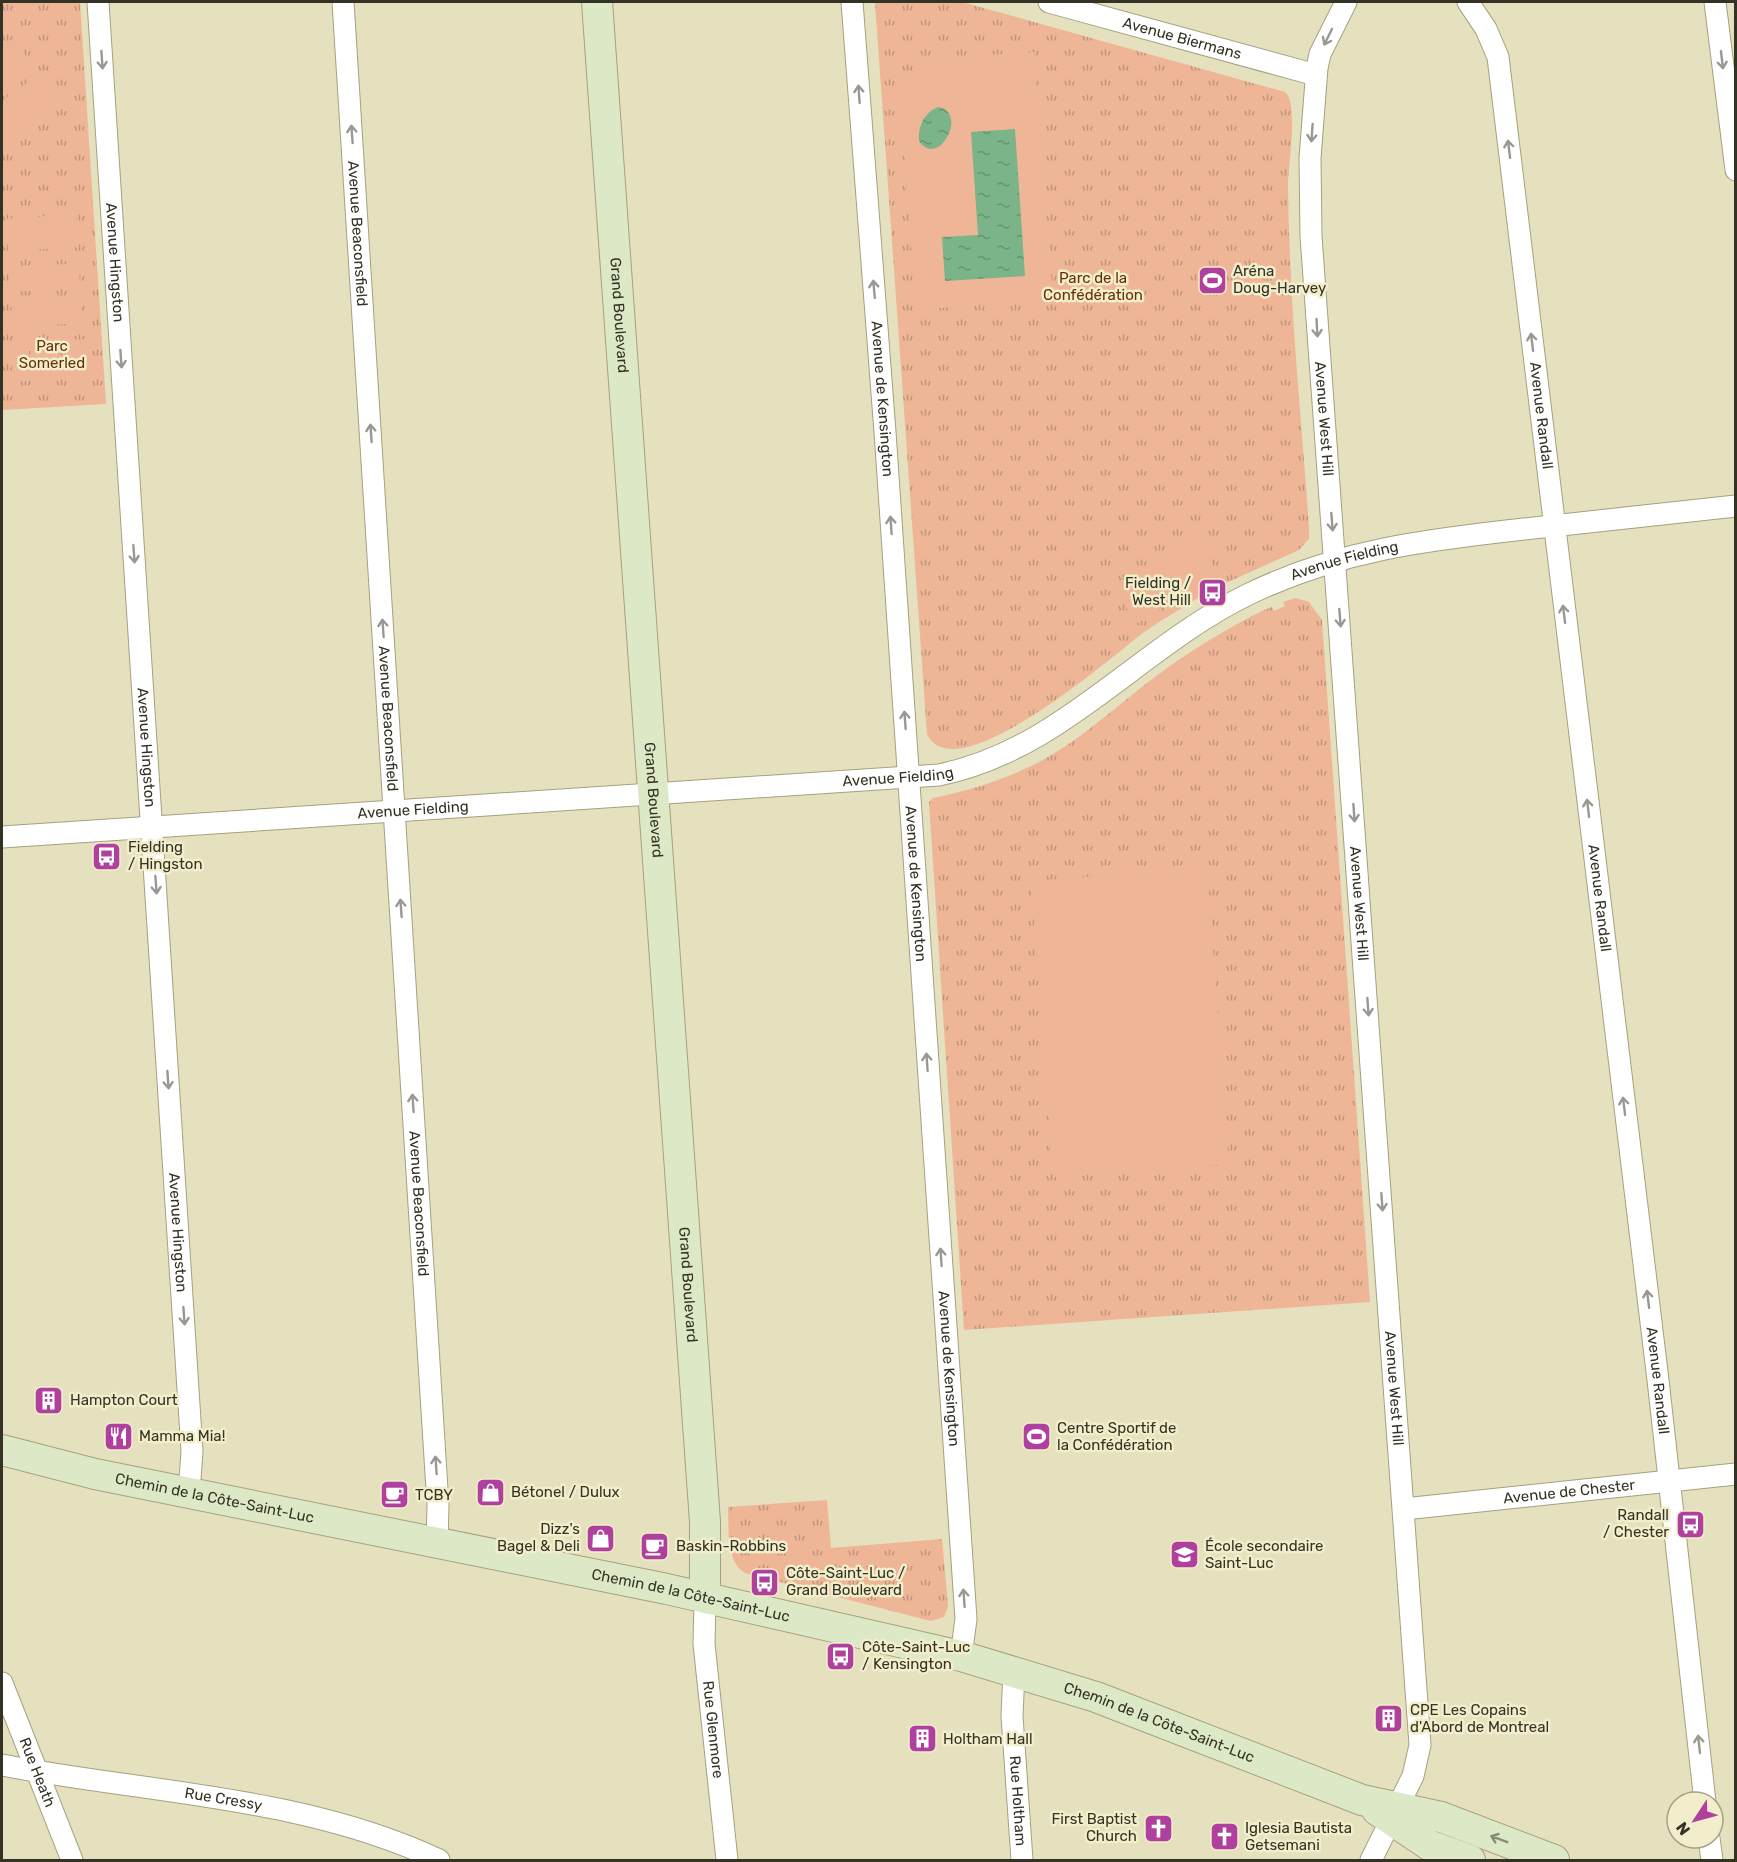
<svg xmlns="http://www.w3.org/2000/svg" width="1737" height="1862" font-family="Rubik,sans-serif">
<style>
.grass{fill:url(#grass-tufts)}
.garden{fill:#eeb697}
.water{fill:url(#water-ripples)}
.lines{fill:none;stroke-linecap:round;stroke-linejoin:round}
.street-casing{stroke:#a5a17f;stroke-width:23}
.secondary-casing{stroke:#a5a17f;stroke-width:32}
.street{stroke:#fff;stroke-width:21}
.secondary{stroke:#dde9c6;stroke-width:30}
.oneway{stroke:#9a9892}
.oneway2{stroke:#888e75}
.labels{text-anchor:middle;stroke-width:5;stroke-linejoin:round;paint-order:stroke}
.street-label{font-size:15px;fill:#343224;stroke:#f2edca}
.poi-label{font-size:15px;fill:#343224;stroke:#f2edca;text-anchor:start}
.park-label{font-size:15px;fill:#673008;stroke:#f2edca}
</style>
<defs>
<pattern id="grass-tufts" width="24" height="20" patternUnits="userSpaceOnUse" patternTransform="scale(1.5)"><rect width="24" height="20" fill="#eeb697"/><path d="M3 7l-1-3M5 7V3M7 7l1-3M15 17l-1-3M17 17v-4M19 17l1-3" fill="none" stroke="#c2957b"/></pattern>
<pattern id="water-ripples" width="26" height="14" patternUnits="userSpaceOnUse" patternTransform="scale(1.5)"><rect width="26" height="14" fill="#7bb489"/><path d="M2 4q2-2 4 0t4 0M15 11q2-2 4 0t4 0" fill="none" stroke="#669370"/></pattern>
</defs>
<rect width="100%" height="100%" fill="#e5e0bd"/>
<path class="grass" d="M2 2H80L106 404 2 410Z
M875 2H962L1285 92C1299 103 1288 166 1288 185 1289 299 1301 413 1309 527V539L1299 550 1219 586 1215 579 1206 584 1209 591C1187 605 1164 618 1143 633 1114 655 955 794 927 734Z
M1295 598 1309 602 1322 620 1370 1302 964 1330 929 802 933 798C968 791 1001 781 1033 765 1078 743 1115 707 1155 677 1189 651 1226 629 1264 610L1272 607 1274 611 1285 606 1283 602Z
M827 1500 831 1548 942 1539 948 1606 944 1617 931 1621 748 1574C725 1566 729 1527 728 1507Z"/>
<path class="garden" d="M13 39 32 65 2 88V47Z
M1034 52 1053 299 916 310 900 94 919 92 917 60Z
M39 74 58 100 2 142V101Z
M76 214 79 247 8 251 6 219Z
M79 263 80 287 11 292 9 268Z
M81 298 83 323 13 327 11 302Z
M87 339 89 379H71L69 340Z
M28 342 31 381 13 382 10 343Z
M58 342 60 381 41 382 40 343Z
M1199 541 1218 574 1136 624 1119 596 1124 587Z
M1207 868 1229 1164 1053 1177 1031 881Z"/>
<path class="water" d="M938 107C969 111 939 170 919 141 918 126 923 114 938 107Z
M1015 129 1025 276 945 281 942 237 978 235 971 132Z"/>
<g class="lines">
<defs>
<g id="street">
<path id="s1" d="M98 2 192 1451 189 1493"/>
<path id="s2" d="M343 2 438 1505 437 1544"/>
<path id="s3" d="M852 2 885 432 966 1619 961 1656"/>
<path id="s4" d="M1049 2 1316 75"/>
<path id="s5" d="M1346 2 1320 54 1317 68 1310 158 1311 236 1420 1745 1413 1776 1371 1860"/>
<path id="s6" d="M1468 2 1486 29 1498 57 1658 1380 1705 1802"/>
<path d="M1715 2 1736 170"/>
<path id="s7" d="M2 837 939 775C1062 750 1139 647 1249 594 1340 550 1425 540 1524 529 1595 521 1665 514 1736 506"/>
<path id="s8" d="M1404 1509 1736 1474"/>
<path id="s9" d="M705 1598 704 1644 727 1860"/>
<path id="s10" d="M1014 1671 1012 1716 1022 1860"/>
<path id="s11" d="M2 1683 72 1860"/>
<path id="s12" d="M2 1765C147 1793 303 1796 439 1860"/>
<path d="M1709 1838 1712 1860"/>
</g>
<g id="secondary">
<path id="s13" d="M597 2 705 1522V1598"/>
<path id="s14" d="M2 1450 95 1474 667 1589 961 1656 1096 1697 1362 1800 1441 1817 1554 1860"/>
<path d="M1377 1810 1429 1845 1470 1860"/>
</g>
</defs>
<use href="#street" class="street-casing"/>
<use href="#secondary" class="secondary-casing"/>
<use href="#street" class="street"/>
<use href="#secondary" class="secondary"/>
</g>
<defs><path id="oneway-shaft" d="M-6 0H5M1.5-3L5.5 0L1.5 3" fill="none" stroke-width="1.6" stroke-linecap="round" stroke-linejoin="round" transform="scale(1.5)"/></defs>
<g class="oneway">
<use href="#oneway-shaft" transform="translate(1328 37) rotate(116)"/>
<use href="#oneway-shaft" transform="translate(102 60) rotate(86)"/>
<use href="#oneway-shaft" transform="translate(1722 60) rotate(83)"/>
<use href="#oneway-shaft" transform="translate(859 94) rotate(-94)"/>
<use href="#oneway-shaft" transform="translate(1312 133) rotate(94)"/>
<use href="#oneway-shaft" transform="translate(352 134) rotate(-94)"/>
<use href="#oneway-shaft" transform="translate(1509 149) rotate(-97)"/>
<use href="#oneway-shaft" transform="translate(874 289) rotate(-95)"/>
<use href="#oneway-shaft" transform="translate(1317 328) rotate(87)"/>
<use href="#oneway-shaft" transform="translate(1532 342) rotate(-97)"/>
<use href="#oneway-shaft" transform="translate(121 359) rotate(86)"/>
<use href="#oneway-shaft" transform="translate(371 433) rotate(-94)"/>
<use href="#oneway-shaft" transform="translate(1332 522) rotate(86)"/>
<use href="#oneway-shaft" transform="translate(891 525) rotate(-94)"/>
<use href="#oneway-shaft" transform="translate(134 554) rotate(86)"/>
<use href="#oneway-shaft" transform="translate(1564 614) rotate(-97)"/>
<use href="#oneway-shaft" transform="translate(1340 618) rotate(86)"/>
<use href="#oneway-shaft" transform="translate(383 628) rotate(-94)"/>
<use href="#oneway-shaft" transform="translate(905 720) rotate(-94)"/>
<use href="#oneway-shaft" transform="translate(1588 808) rotate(-97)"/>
<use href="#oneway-shaft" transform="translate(1354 813) rotate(86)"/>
<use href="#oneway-shaft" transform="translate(156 885) rotate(86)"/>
<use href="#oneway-shaft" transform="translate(401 908) rotate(-94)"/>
<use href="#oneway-shaft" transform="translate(1368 1007) rotate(86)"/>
<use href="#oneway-shaft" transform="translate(927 1062) rotate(-94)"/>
<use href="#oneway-shaft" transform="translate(168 1080) rotate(86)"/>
<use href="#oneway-shaft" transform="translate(413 1103) rotate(-94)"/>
<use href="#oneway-shaft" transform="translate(1624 1106) rotate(-97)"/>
<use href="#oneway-shaft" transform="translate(1382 1202) rotate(86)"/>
<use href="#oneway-shaft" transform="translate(941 1257) rotate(-94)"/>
<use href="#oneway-shaft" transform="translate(1648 1299) rotate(-97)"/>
<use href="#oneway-shaft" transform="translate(184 1316) rotate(86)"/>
<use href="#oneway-shaft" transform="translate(436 1465) rotate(-94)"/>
<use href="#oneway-shaft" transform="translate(964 1598) rotate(-94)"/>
<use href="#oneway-shaft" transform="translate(1699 1744) rotate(-96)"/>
</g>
<use class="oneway2" href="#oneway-shaft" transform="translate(1499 1839) rotate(-159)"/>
<defs>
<symbol id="stadium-square" viewBox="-11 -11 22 22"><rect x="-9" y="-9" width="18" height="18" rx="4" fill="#af409e" stroke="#f2edca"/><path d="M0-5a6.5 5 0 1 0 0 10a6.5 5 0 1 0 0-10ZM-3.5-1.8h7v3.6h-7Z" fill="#fff"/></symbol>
<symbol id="bus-square" viewBox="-11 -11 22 22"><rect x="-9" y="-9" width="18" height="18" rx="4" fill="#af409e" stroke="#f2edca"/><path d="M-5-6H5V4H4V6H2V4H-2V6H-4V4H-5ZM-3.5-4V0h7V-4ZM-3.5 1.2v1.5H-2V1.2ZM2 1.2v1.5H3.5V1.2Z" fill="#fff"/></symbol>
<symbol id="building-square" viewBox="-11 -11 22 22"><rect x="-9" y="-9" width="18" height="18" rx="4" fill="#af409e" stroke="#f2edca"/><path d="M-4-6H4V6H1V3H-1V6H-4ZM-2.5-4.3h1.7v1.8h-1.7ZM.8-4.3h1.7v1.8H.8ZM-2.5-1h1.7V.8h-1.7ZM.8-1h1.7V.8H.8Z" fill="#fff"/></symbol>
<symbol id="restaurant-square" viewBox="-11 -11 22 22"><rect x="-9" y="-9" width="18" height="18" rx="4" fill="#af409e" stroke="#f2edca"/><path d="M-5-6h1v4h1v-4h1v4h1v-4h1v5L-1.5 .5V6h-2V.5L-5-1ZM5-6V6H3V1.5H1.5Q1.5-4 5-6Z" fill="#fff"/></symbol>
<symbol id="shop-square" viewBox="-11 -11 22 22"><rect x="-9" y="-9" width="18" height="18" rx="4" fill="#af409e" stroke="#f2edca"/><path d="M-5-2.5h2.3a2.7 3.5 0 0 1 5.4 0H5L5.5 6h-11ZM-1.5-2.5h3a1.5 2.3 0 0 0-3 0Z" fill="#fff"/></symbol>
<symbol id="cafe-square" viewBox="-11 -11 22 22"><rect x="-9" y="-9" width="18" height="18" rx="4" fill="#af409e" stroke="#f2edca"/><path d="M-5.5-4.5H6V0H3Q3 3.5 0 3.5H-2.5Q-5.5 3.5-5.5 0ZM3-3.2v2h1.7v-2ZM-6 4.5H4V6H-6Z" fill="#fff"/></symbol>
<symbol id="school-square" viewBox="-11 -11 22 22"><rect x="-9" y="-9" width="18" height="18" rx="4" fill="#af409e" stroke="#f2edca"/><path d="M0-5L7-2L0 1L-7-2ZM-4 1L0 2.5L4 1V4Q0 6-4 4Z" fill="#fff"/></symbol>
<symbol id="church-square" viewBox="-11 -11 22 22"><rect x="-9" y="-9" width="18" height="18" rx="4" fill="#af409e" stroke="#f2edca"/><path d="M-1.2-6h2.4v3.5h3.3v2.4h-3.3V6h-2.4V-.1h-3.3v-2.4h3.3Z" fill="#fff"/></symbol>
</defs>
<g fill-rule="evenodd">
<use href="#stadium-square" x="1196" y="264" width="33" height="33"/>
<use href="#bus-square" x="1196" y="576" width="33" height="33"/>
<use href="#bus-square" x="90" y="840" width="33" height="33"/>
<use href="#building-square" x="32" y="1384" width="33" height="33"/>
<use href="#restaurant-square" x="102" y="1420" width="33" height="33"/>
<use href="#stadium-square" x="1020" y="1420" width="33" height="33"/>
<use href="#shop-square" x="474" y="1476" width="33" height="33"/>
<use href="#cafe-square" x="378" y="1478" width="33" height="33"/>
<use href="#bus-square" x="1674" y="1508" width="33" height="33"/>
<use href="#shop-square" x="584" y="1522" width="33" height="33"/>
<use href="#cafe-square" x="638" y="1530" width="33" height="33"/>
<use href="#school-square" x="1168" y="1538" width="33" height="33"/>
<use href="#bus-square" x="748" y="1566" width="33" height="33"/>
<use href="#bus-square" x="824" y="1640" width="33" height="33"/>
<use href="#building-square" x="1372" y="1702" width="33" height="33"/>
<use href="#building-square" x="906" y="1722" width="33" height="33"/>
<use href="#church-square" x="1142" y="1812" width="33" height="33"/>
<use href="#church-square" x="1208" y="1820" width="33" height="33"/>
</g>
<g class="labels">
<g class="street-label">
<text dy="5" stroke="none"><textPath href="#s4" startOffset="138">Avenue Biermans</textPath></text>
<text dy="5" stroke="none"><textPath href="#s2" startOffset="232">Avenue Beaconsfield</textPath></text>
<text dy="5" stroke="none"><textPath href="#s1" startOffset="261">Avenue Hingston</textPath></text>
<text dy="5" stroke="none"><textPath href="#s13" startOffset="314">Grand Boulevard</textPath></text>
<text dy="5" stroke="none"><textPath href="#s3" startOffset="398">Avenue de Kensington</textPath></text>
<text dy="5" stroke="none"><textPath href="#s6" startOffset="424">Avenue Randall</textPath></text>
<text dy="5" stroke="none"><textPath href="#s5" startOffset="424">Avenue West Hill</textPath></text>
<text dy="5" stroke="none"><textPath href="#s7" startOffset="1402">Avenue Fielding</textPath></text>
<text dy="5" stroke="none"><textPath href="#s2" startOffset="718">Avenue Beaconsfield</textPath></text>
<text dy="5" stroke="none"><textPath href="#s1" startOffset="747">Avenue Hingston</textPath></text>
<text dy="5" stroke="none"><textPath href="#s7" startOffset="898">Avenue Fielding</textPath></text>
<text dy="5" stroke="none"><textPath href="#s13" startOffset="800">Grand Boulevard</textPath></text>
<text dy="5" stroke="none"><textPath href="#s7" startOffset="412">Avenue Fielding</textPath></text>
<text dy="5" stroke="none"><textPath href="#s3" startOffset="884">Avenue de Kensington</textPath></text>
<text dy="5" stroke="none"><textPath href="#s6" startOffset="910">Avenue Randall</textPath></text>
<text dy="5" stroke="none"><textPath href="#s5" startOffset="910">Avenue West Hill</textPath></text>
<text dy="5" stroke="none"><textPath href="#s2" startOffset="1204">Avenue Beaconsfield</textPath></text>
<text dy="5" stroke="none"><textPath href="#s1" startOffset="1233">Avenue Hingston</textPath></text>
<text dy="5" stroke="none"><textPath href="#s13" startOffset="1286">Grand Boulevard</textPath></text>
<text dy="5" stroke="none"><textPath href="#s3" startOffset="1370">Avenue de Kensington</textPath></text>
<text dy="5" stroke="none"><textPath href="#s6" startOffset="1396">Avenue Randall</textPath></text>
<text dy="5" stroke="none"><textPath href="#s5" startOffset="1396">Avenue West Hill</textPath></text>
<text dy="5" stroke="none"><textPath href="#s8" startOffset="166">Avenue de Chester</textPath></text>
<text dy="5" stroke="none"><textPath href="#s14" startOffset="218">Chemin de la Côte-Saint-Luc</textPath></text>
<text dy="5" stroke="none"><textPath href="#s14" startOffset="704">Chemin de la Côte-Saint-Luc</textPath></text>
<text dy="5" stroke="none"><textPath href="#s14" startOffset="1190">Chemin de la Côte-Saint-Luc</textPath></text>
<text dy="5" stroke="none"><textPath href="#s9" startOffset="132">Rue Glenmore</textPath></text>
<text dy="5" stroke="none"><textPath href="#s11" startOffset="96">Rue Heath</textPath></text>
<text dy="5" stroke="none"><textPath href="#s12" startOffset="224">Rue Cressy</textPath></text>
<text dy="5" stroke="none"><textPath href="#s10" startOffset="130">Rue Holtham</textPath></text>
</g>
<g class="poi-label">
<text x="1233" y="276">Aréna<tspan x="1233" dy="17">Doug-Harvey</tspan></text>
<text x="1191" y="588" text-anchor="end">Fielding /<tspan x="1191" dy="17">West Hill</tspan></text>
<text x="128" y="852">Fielding<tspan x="128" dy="17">/ Hingston</tspan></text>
<text x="70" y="1405">Hampton Court</text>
<text x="1057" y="1433">Centre Sportif de<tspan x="1057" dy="17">la Confédération</tspan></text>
<text x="139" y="1441">Mamma Mia!</text>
<text x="511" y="1497">Bétonel / Dulux</text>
<text x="415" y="1500">TCBY</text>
<text x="1669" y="1520" text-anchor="end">Randall<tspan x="1669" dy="17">/ Chester</tspan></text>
<text x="580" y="1534" text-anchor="end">Dizz's<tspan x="580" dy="17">Bagel &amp; Deli</tspan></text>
<text x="676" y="1551">Baskin-Robbins</text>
<text x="1205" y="1551">École secondaire<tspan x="1205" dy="17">Saint-Luc</tspan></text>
<text x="786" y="1578">Côte-Saint-Luc /<tspan x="786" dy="17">Grand Boulevard</tspan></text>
<text x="862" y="1652">Côte-Saint-Luc<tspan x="862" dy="17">/ Kensington</tspan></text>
<text x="1410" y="1715">CPE Les Copains<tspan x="1410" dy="17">d'Abord de Montreal</tspan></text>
<text x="943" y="1744">Holtham Hall</text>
<text x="1137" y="1824" text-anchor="end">First Baptist<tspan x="1137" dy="17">Church</tspan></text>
<text x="1245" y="1833">Iglesia Bautista<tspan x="1245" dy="17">Getsemani</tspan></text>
</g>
<g class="park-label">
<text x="1093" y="283">Parc de la<tspan x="1093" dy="17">Confédération</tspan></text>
<text x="52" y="351">Parc<tspan x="52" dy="17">Somerled</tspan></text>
</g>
</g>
<rect width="1737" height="1862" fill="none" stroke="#343224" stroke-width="6"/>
<g transform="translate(1695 1820) rotate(234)"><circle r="28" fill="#f2edca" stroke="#a6a288" stroke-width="1.5"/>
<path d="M0-4.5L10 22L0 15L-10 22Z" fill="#af409e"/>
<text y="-9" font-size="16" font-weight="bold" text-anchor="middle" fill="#343224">N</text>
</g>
</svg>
